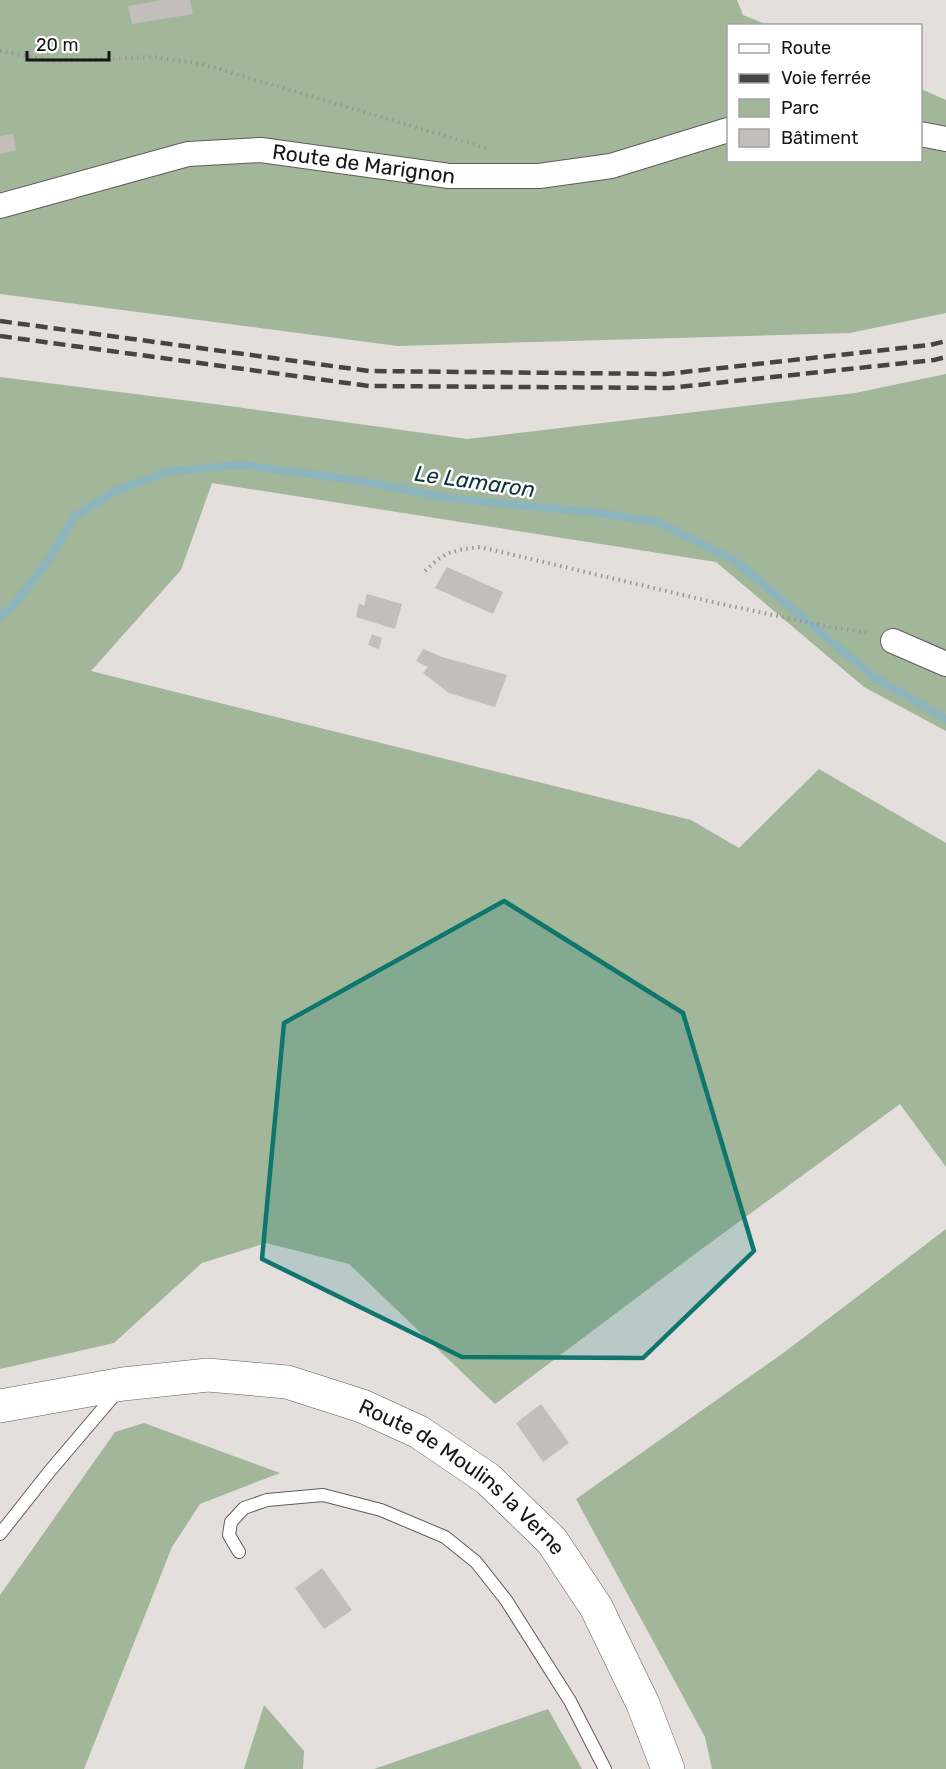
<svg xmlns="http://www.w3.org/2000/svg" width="946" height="1769" font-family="Rubik,sans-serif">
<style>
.green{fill:#a2b69a}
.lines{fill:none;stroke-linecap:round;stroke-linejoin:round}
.stream{stroke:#8db5be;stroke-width:8}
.building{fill:#c3bebb}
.lane-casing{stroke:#605b59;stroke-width:14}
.street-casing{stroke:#605b59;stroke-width:26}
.primary-casing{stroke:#605b59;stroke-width:34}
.path{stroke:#999693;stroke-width:4;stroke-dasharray:1.5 4.5;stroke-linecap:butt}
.lane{stroke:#fff;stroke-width:12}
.street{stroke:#fff;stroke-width:24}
.primary{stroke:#fff;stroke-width:33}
.rail{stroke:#474543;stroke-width:4.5;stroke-dasharray:12 6;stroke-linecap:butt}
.marked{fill:#0f766e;fill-opacity:0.2;stroke:#0f766e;stroke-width:4.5;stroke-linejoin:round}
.labels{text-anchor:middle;stroke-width:5;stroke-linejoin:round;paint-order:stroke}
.street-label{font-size:21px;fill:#171615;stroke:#fff}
.water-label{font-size:22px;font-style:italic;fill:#0d343d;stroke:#fff}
</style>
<rect width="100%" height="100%" fill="#e4dfdc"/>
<path class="green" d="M0 0H737L743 15 768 25 728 26V160H920L921 89 946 100V313L850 333 398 346 0 294Z
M946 374V731L864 687 716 562 212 483 181 570 91 671 691 820 739 848 819 769 946 843V1167L900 1104 699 1251 495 1404 349 1264 266 1243 202 1263 114 1343 0 1369V377L222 405 467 439 855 393Z
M946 1229V1769H712L705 1737 576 1499 786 1351Z
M144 1423 280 1473 200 1504 172 1547 84 1769H0V1595L115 1432Z
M264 1705 304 1751 303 1769H244Z
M548 1709 582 1769H374Z"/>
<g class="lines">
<path class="stream" d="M0 617 12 607 51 556 75 516 117 490 171 471 242 465 355 480 448 498 598 513 658 522 734 560 874 677 946 719"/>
</g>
<path class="building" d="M163 0H190L193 14 132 24 128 6Z
M13 134 16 150 0 154V136Z
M447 567 503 592 493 614 435 588Z
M367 594 402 604 395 629 356 617 359 603 364 606Z
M372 634 382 638 379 649 368 645Z
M423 649 442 657 507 675 495 707 449 693 423 673 428 667 416 661Z
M541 1404 569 1443 543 1462 516 1423Z
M322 1568 352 1610 324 1629 295 1588Z"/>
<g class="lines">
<defs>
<path id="lane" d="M0 1534 49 1472 117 1392
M239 1552 229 1535 231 1522 244 1508 267 1500 323 1495 381 1510 445 1537 476 1562 506 1600 570 1701 605 1769"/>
<g id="street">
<path d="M920 134 946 139"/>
<path id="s1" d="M0 206 188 154 261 150 449 176H539L611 166 728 130"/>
<path d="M893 641 946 664"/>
</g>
<g id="primary">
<path id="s2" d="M0 1406 123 1384 208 1375 287 1382 362 1406 419 1432 488 1479 552 1541 596 1607 643 1704 668 1769"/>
</g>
</defs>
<use href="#lane" class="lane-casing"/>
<use href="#street" class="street-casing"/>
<use href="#primary" class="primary-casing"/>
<path class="path" d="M0 51 53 61 154 57 202 64 489 149
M425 571C444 552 453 550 480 547L721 604 830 627 869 633"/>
<use href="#lane" class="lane"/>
<use href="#street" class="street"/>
<use href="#primary" class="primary"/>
<path class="rail" d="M0 321 369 371 666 374 930 345 946 341
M0 336 369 386 669 388 934 360 946 357"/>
</g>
<path class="marked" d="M504 901 683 1013 754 1251 643 1358 462 1357 262 1259 284 1023Z"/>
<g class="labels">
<g class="street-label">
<text dy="7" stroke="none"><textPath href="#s1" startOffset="372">Route de Marignon</textPath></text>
<text dy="7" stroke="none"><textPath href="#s2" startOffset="492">Route de Moulins la Verne</textPath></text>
</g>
<g class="water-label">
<text transform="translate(475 481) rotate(8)" y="8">Le Lamaron</text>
</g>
</g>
<rect x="727" y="24" width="195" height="138" fill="#ffffff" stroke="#a2a2a1" stroke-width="1.5"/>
<rect x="739" y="44" width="30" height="9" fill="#ffffff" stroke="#a2a2a1" stroke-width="1.5"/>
<text x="781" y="54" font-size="18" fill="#171615">Route</text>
<rect x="739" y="74" width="30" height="9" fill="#474543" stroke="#a2a2a1" stroke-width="1.5"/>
<text x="781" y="84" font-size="18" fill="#171615">Voie ferrée</text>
<rect x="739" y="99" width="30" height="18" fill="#a2b69a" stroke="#a2a2a1" stroke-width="1.5"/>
<text x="781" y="114" font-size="18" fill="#171615">Parc</text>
<rect x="739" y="129" width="30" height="18" fill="#c3bebb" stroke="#a2a2a1" stroke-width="1.5"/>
<text x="781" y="144" font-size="18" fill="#171615">Bâtiment</text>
<path d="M27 51v9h82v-9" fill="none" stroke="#171615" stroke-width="3"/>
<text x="36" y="51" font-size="18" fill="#171615" stroke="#ffffff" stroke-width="4.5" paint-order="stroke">20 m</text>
</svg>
